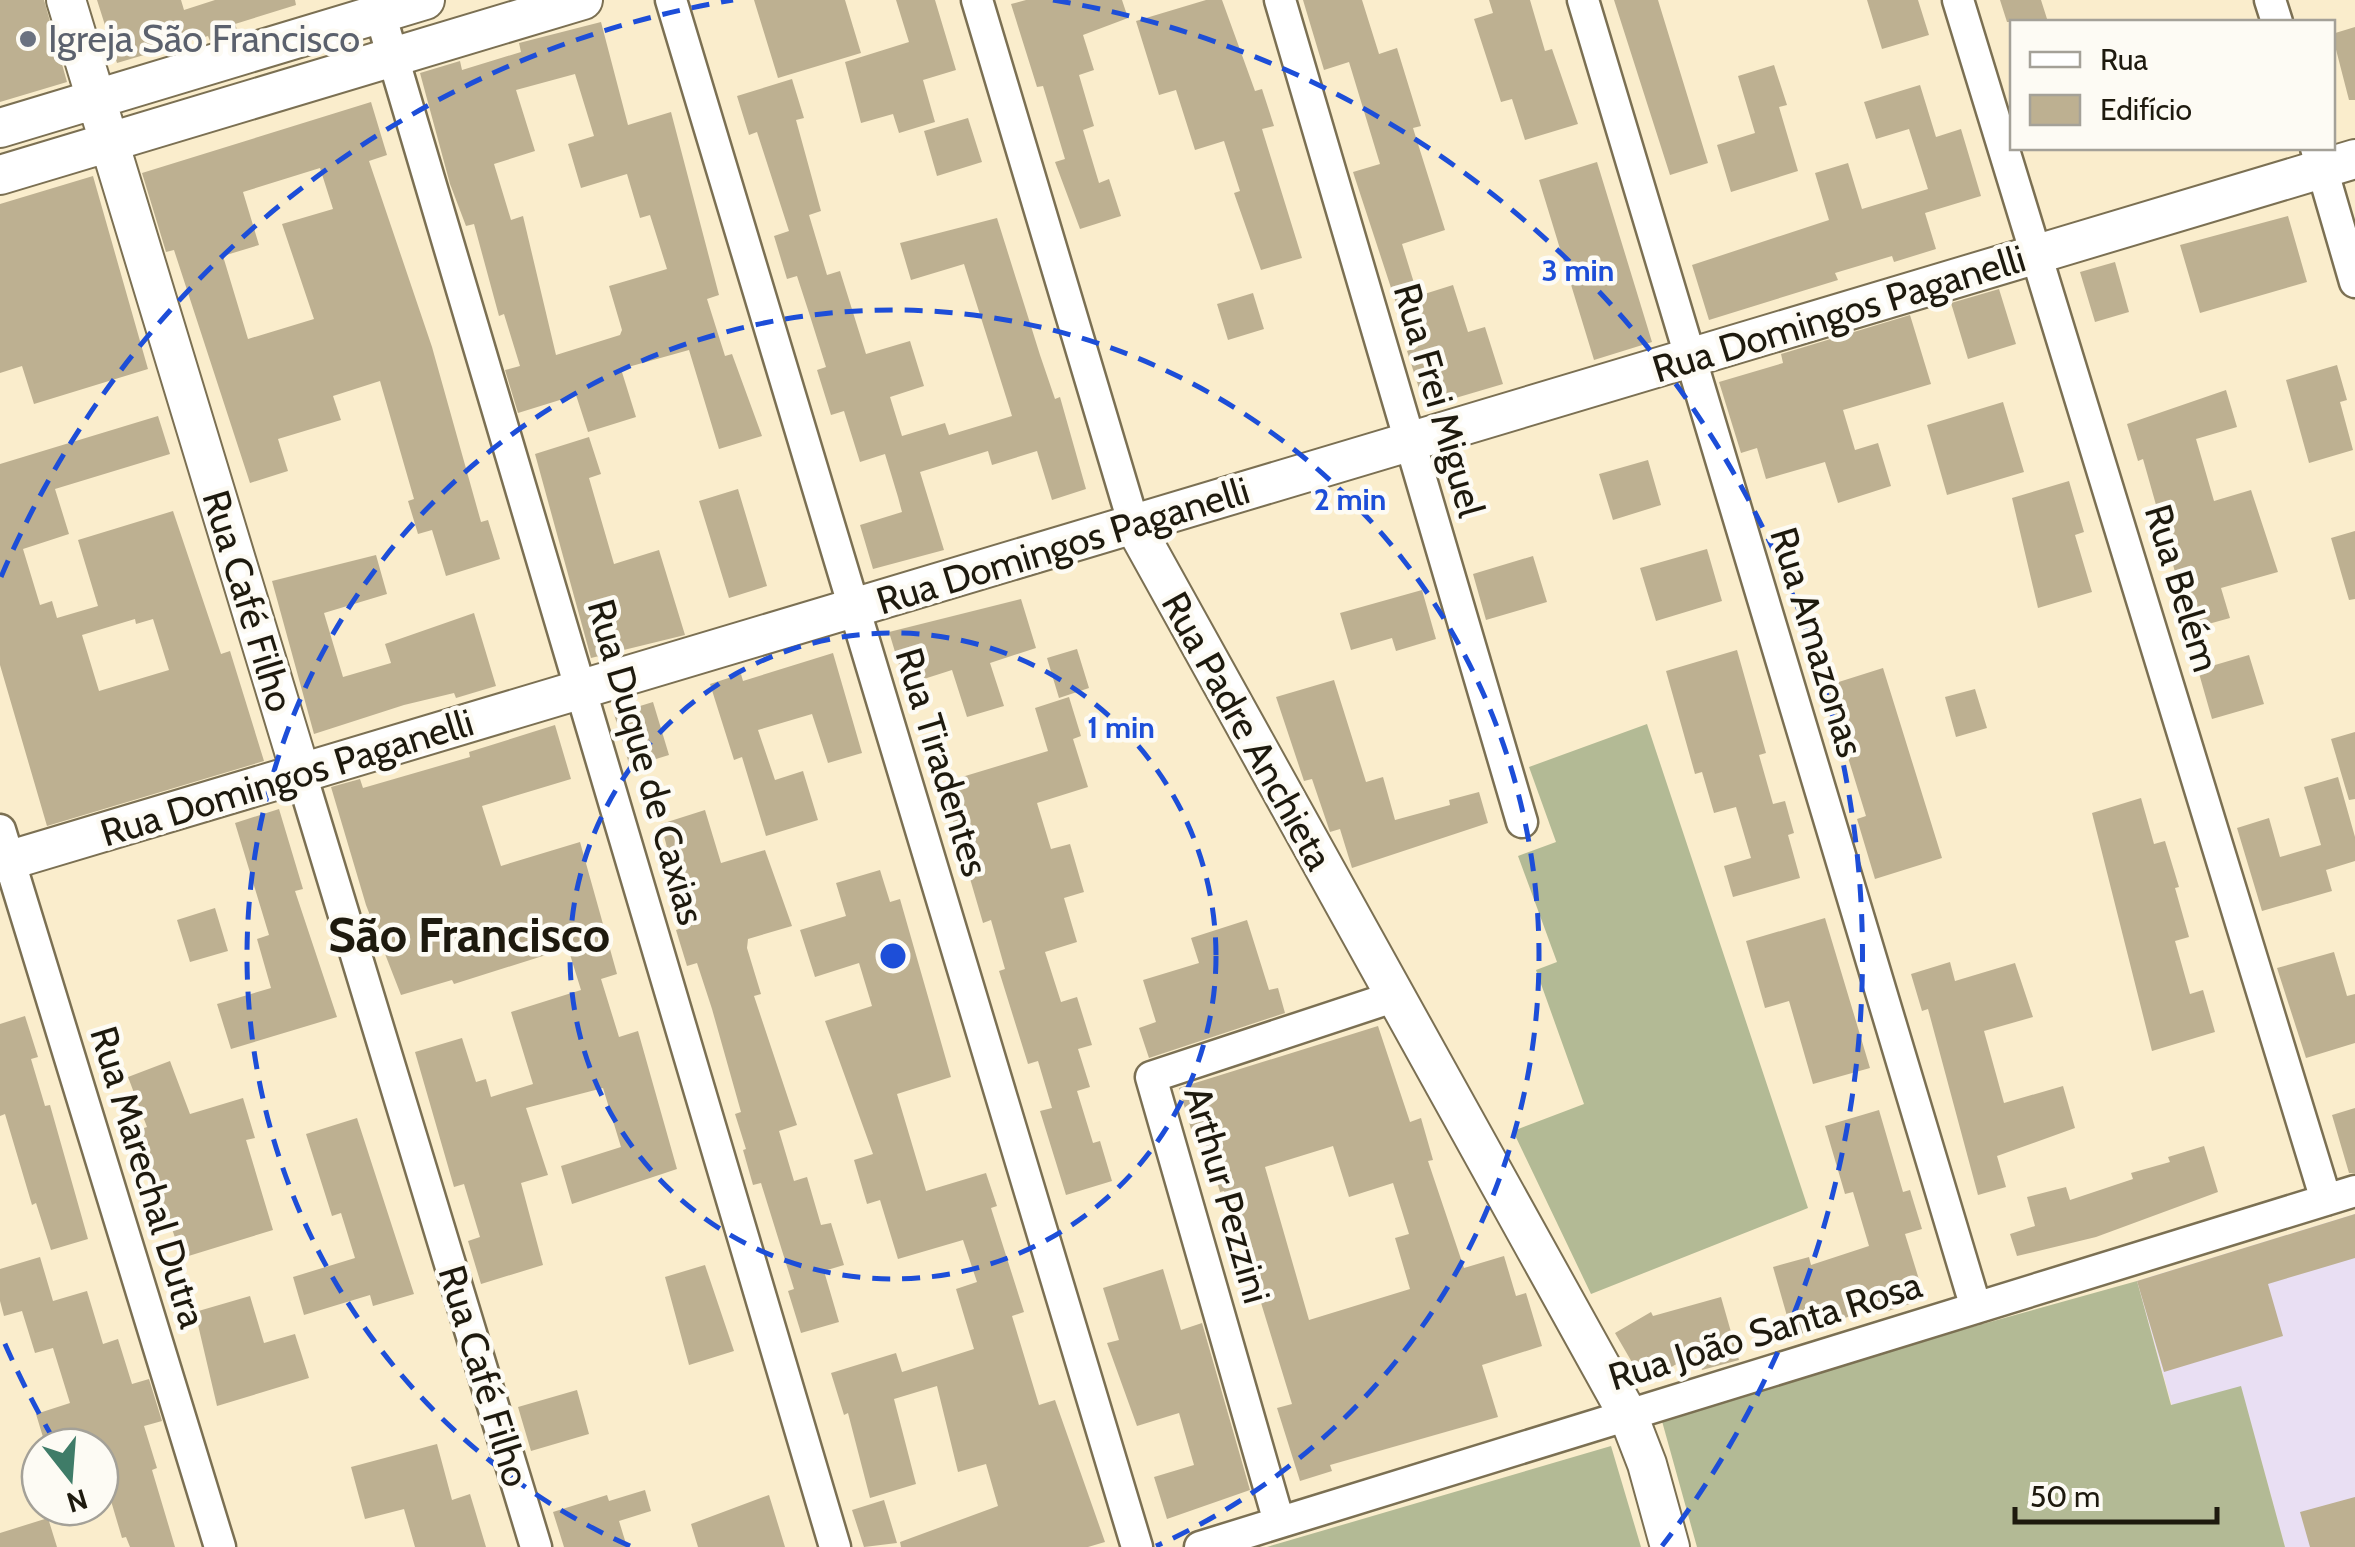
<svg xmlns="http://www.w3.org/2000/svg" width="2355" height="1547" font-family="Cabin,sans-serif">
<style>
.industrial{fill:#e9dff3}
.forest{fill:#b3ba95}
.building{fill:#bdb091;fill-rule:evenodd}
.lines{fill:none;stroke-linecap:round;stroke-linejoin:round}
.minor-casing{stroke:#7b7053;stroke-width:35}
.tertiary-casing{stroke:#7b7053;stroke-width:42}
.minor{stroke:#fff;stroke-width:30}
.tertiary{stroke:#fff;stroke-width:38}
.ring{fill:none;stroke:#1d4ed8;stroke-width:5;stroke-dasharray:18 12}
.worship-dot{fill:#6b7280;stroke:#fdfbf4;stroke-width:4}
.labels{text-anchor:middle;stroke-width:9;stroke-linejoin:round;paint-order:stroke}
.worship-label{font-size:38px;fill:#5b616d;stroke:#fdfbf4;text-anchor:start}
.street-label{font-size:38px;fill:#1e1a0e;stroke:#fdfbf4}
.district-label{font-size:48px;font-weight:bold;fill:#1e1a0e;stroke:#fdfbf4}
.centre{fill:#1d4ed8;stroke:#fdfbf4;stroke-width:5}
.ring-label{font-size:30px;text-anchor:middle;font-weight:bold;fill:#1d4ed8;stroke:#fdfbf4;stroke-width:9;stroke-linejoin:round;paint-order:stroke}
</style>
<rect width="100%" height="100%" fill="#faedcc"/>
<path class="industrial" d="M2355 1214V1547H2285L2241 1387 2172 1406 2137 1281Z"/>
<path class="forest" d="M1647 724 1808 1208 1591 1294 1513 1131 1584 1104 1536 970 1557 962 1518 856 1556 842 1529 767Z
M2137 1281 2171 1405 2241 1386 2285 1547H1697L1660 1414Z
M1611 1446 1641 1547H1267Z"/>
<path class="building" d="M0 0H44L67 82 0 102Z
M97 0H181L184 10 215 0H295L296 5 235 24 238 32 210 41 208 36 117 63Z
M754 0H845L861 53 778 78Z
M896 0H935L956 70 923 80 935 122 899 133 893 114 861 123 845 62 909 42Z
M1026 0H1122L1128 18 1083 35 1094 70 1079 75 1094 126 1083 130 1099 183 1109 179 1121 216 1080 229 1055 162 1065 159 1043 86 1037 87 1011 4Z
M1206 0H1222L1255 91 1262 89 1274 126 1262 129 1302 258 1261 270 1234 193 1240 191 1224 141 1195 150 1176 90 1159 95 1136 21Z
M1303 0H1362L1379 54 1397 48 1421 126 1413 128 1445 230 1402 244 1418 296 1453 285 1468 332 1485 327 1503 384 1425 407 1407 351 1418 347 1404 300 1396 303 1353 172 1380 164 1349 62 1324 70Z
M1489 0H1530L1545 51 1552 49 1578 124 1525 140 1512 99 1501 102 1474 19 1493 13Z
M1614 0H1658L1708 163 1670 175Z
M1867 0H1918L1929 35 1882 49Z
M2000 0H2041L2048 22H2007Z
M601 22 628 125 671 112 719 295 707 299 725 356 732 354 762 436 719 449 689 350 621 369 636 417 588 432 576 395 518 413 505 370 520 366 504 314 499 316 474 224 466 226 450 184 420 73 460 61 462 70 521 52 519 43ZM575 74 594 136 568 144 581 188 627 174 640 218 650 215 667 269 609 286 622 330 620 335 556 355 523 216 511 220 494 164 535 151 516 90Z
M2355 27V100H2349L2332 34Z
M1774 65 1787 105 1779 107 1798 171 1731 192 1717 145 1755 133 1738 76Z
M792 79 804 118 796 120 821 211 809 215 827 275 840 271 866 354 910 341 924 386 890 397 902 436 945 423 949 435 1012 416 964 264 911 280 900 243 997 218 1040 355 1055 399 1060 397 1086 489 1052 500 1037 451 992 465 988 451 920 472 944 550 873 569 860 525 902 512 898 497 885 454 860 462 844 411 831 415 817 370 826 367 810 316 797 276 787 279 774 236 789 231 757 132 749 135 737 96Z
M1920 85 1936 137 1961 129 1981 196 1925 213 1936 249 1894 262 1892 256 1835 273 1838 280 1709 320 1692 265 1829 220 1815 173 1848 163 1862 209 1928 189 1909 129 1876 139 1864 102Z
M371 102 387 155 369 161 432 347 481 522 488 520 500 559 446 576 432 530 418 534 408 501 414 499 380 381 333 396 341 420 278 439 288 471 250 483 174 250 166 252 142 173ZM320 168 333 209 282 224 314 319 248 339 223 256 259 245 243 192Z
M968 118 982 162 937 176 924 131Z
M1597 162 1652 342 1594 360 1539 180Z
M93 176 148 369 34 404 22 366 0 373V204Z
M2288 216 2307 282 2200 313 2180 245Z
M2115 262 2129 312 2095 322 2080 272Z
M1999 289 2016 344 1968 359 1951 303Z
M1253 293 1264 329 1228 340 1217 304Z
M1910 315 1931 384 1843 410 1855 450 1878 443 1891 486 1838 503 1825 462 1766 479 1757 448 1741 453 1719 382 1783 363 1781 354Z
M2337 365 2347 400 2340 402 2353 450 2309 463 2286 380Z
M2226 390 2237 427 2196 439 2214 501 2251 490 2278 572 2221 588 2230 618 2183 631 2171 588 2179 586 2143 459 2138 461 2127 424Z
M2003 402 2024 472 1947 495 1927 425Z
M158 416 170 454 55 489 69 534 23 549 40 605 52 601 57 618 98 606 78 540 173 511 221 654 230 651 264 761 47 826 0 665V464ZM135 619 136 624 153 619 169 670 99 691 82 635Z
M589 437 601 474 589 478 614 564 659 550 685 635 591 658 535 454Z
M1648 460 1661 505 1613 520 1599 474Z
M2069 481 2084 532 2075 535 2092 592 2038 608 2012 498Z
M738 489 767 586 729 598 699 501Z
M2355 531V599L2349 600 2331 538Z
M1707 549 1722 601 1656 621 1640 568Z
M376 555 387 594 324 613 343 677 391 663 385 644 474 613 496 686 456 698 454 693 404 705 314 734 272 581Z
M1533 556 1547 602 1486 620 1473 574Z
M1422 590 1436 639 1396 651 1392 638 1351 650 1340 613Z
M1021 599 1036 648 990 663 1004 706 967 717 952 670 905 685 889 632Z
M1077 649 1089 688 1059 698 1047 658Z
M1737 650 1766 753 1759 755 1773 804 1785 801 1794 833 1788 835 1800 878 1733 897 1724 866 1751 858 1736 807 1714 813 1702 772 1695 774 1666 671Z
M833 653 862 753 828 763 812 714 758 730 775 780 803 771 818 820 766 836 742 757 734 760 710 684 741 674 743 681Z
M2249 655 2264 704 2212 719 2198 670Z
M1883 668 1942 858 1875 879 1857 819 1866 816 1826 686Z
M1334 680 1366 782 1383 777 1395 820 1450 805 1449 800 1479 792 1488 823 1352 868 1340 829 1330 832 1312 779 1304 781 1276 697Z
M1975 689 1987 728 1956 737 1945 697Z
M1069 697 1081 736 1073 739 1088 787 1037 803 1051 849 1070 844 1084 892 1064 898 1077 942 1045 952 1061 1002 1077 997 1092 1045 1078 1049 1090 1087 1077 1091 1093 1143 1100 1141 1112 1181 1066 1195 1040 1111 1052 1108 1038 1061 1028 1064 999 971 1005 969 991 920 983 923 942 783 1048 751 1035 708Z
M653 702 669 755 630 767 614 714Z
M555 725 571 779 482 806 501 866 580 842 617 974 601 979 619 1037 638 1031 677 1169 572 1204 561 1166 621 1147 603 1088 526 1108 548 1175 521 1183 543 1265 481 1284 468 1241 480 1237 464 1184 454 1187 415 1052 462 1038 476 1082 486 1079 491 1097 533 1084 511 1012 581 990 568 948 454 984 452 980 401 995 366 905 331 787 360 779 363 788 470 757 469 752Z
M2355 732V799L2349 800 2331 739Z
M2338 777 2355 837V861L2326 870 2332 891 2262 911 2237 828 2269 818 2280 857 2321 845 2304 787Z
M2141 798 2154 844 2165 841 2179 887 2175 888 2189 937 2175 941 2190 994 2203 990 2215 1032 2152 1051 2092 813Z
M279 809 303 889 295 891 337 1017 231 1049 217 1004 271 988 257 939 269 935 235 823Z
M705 810 721 863 765 850 792 926 748 939 747 948 761 994 754 996 797 1125 779 1131 794 1181 807 1177 821 1225 831 1223 844 1265 824 1271 839 1322 801 1333 788 1291 794 1289 761 1183 753 1185 743 1150 746 1149 735 1114 741 1112 712 1009 697 963 687 966 676 930 687 926 661 824Z
M880 870 890 902 900 899 951 1077 897 1094 926 1191 986 1173 997 1206 991 1208 1024 1312 1012 1316 1039 1405 1055 1400 1105 1542 1088 1547H901L900 1542 998 1506 986 1464 958 1472 937 1386 894 1399 916 1484 870 1498 848 1413 844 1415 831 1373 896 1353 902 1372 974 1349 956 1289 977 1282 963 1240 898 1259 880 1200 867 1204 854 1160 873 1154 825 1021 872 1006 859 963 815 977 800 930 846 916 836 883Z
M215 908 228 951 190 962 177 920Z
M1825 918 1870 1068 1813 1084 1789 1001 1765 1008 1746 941Z
M1247 920 1269 990 1278 988 1285 1013 1149 1058 1139 1028 1156 1022 1143 980 1199 963 1191 938Z
M2334 952 2347 996 2355 994V1043L2306 1058 2277 968Z
M1950 962 1955 981 2015 963 2033 1017 1984 1031 2004 1103 2063 1086 2075 1128 1997 1156 2006 1187 1978 1195 1928 1009 1922 1011 1911 974Z
M25 1016 38 1057 31 1059 45 1106 50 1105 88 1239 51 1250 36 1203 32 1205 5 1114 0 1116V1024Z
M1378 1026 1410 1122 1421 1118 1433 1160 1428 1161 1464 1268 1504 1256 1516 1296 1526 1293 1542 1346 1482 1365 1498 1417 1330 1465 1332 1471 1300 1481 1277 1408 1292 1404 1239 1231 1224 1191 1220 1192 1200 1126 1191 1129 1179 1088ZM1333 1146 1349 1197 1393 1183 1409 1234 1395 1238 1410 1289 1309 1320 1265 1167Z
M170 1061 190 1114 243 1098 255 1138 246 1140 273 1230 182 1258 138 1130 147 1127 128 1077Z
M2355 1108V1173H2349L2332 1115Z
M1879 1110 1903 1192 1910 1190 1922 1229 1905 1234 1925 1299 1888 1311 1886 1303 1793 1337 1773 1267 1809 1257 1811 1265 1869 1246 1853 1192 1845 1194 1825 1126Z
M357 1118 414 1294 373 1306 370 1295 304 1315 293 1277 355 1258 341 1213 332 1216 306 1134Z
M2204 1146 2218 1192 2096 1237 2017 1256 2010 1234 2035 1226 2027 1197 2066 1187 2070 1200 2133 1179 2131 1173 2170 1162 2168 1157Z
M2355 1214V1258L2268 1284 2283 1336 2164 1372 2137 1281Z
M40 1257 53 1301 87 1291 103 1344 118 1339 132 1384 149 1379 162 1421 144 1426 157 1468 152 1470 175 1547H130L126 1537 122 1538 106 1484 100 1486V1447H46L36 1414 70 1403 53 1348 35 1353 22 1311 4 1316 0 1301V1269Z
M705 1265 734 1351 689 1365 665 1277Z
M1163 1269 1181 1330 1202 1323 1250 1490 1167 1519 1154 1477 1194 1465 1179 1413 1137 1426 1107 1343 1119 1340 1103 1288Z
M250 1296 264 1343 295 1334 309 1378 217 1406 195 1312Z
M1721 1297 1739 1360 1702 1370 1697 1352 1644 1383 1615 1333 1651 1312 1653 1316Z
M577 1390 589 1434 531 1451 518 1407Z
M437 1444 452 1500 470 1494 486 1547H415L404 1509 365 1519 351 1467Z
M645 1490 651 1511 619 1521 627 1547H564L553 1512 607 1495 609 1501Z
M769 1495 785 1547H698L691 1524Z
M2355 1497V1547H2310L2300 1512Z
M884 1500 897 1543 864 1547 852 1510Z
M48 1518 57 1547H0V1533Z"/>
<g class="lines">
<defs>
<path id="minor" d="M376 0 835 1547
M671 0 1137 1547
M977 0 1134 525
M1280 0 1522 822
M1583 0 1976 1308
M1958 0 2326 1200
M2270 0 2277 22
M2316 148 2355 282
M301 774 536 1547
M0 830 220 1547
M1279 1522 1151 1077 1393 997
M1200 1547 2355 1191"/>
<path id="tertiary" d="M66 0 301 774
M0 128 425 0
M0 175 583 0
M1134 525 1628 1415 1647 1464 1670 1547
M0 863 2355 159"/>
</defs>
<use href="#minor" class="minor-casing"/>
<use href="#tertiary" class="tertiary-casing"/>
<use href="#minor" class="minor"/>
<use href="#tertiary" class="tertiary"/>
</g>
<g class="ring">
<circle cx="893" cy="956" r="323"/>
<path d="M630 1546A646 646 0 1 1 1156 1546"/>
<path d="M54 1440A969 969 0 0 1 1 1335M1 577A969 969 0 0 1 733 0M1053 0A969 969 0 0 1 1662 1546"/>
</g>
<circle class="worship-dot" cx="28" cy="39" r="10"/>
<g class="labels">
<g class="worship-label">
<text x="48" y="52">Igreja São Francisco</text>
</g>
<g class="street-label">
<text transform="translate(1839 314) rotate(-17)" y="13">Rua Domingos Paganelli</text>
<text transform="translate(1439 400) rotate(74)" y="13">Rua Frei Miguel</text>
<text transform="translate(1063 546) rotate(-17)" y="13">Rua Domingos Paganelli</text>
<text transform="translate(2182 588) rotate(73)" y="13">Rua Belém</text>
<text transform="translate(248 601) rotate(73)" y="13">Rua Café Filho</text>
<text transform="translate(1817 642) rotate(73)" y="13">Rua Amazonas</text>
<text transform="translate(1247 731) rotate(61)" y="13">Rua Padre Anchieta</text>
<text transform="translate(646 762) rotate(74)" y="13">Rua Duque de Caxias</text>
<text transform="translate(942 762) rotate(73)" y="13">Rua Tiradentes</text>
<text transform="translate(287 778) rotate(-17)" y="13">Rua Domingos Paganelli</text>
<text transform="translate(148 1177) rotate(73)" y="13">Rua Marechal Dutra</text>
<text transform="translate(1227 1195) rotate(74)" y="13">Arthur Pezzini</text>
<text transform="translate(1765 1331) rotate(-17)" y="13">Rua João Santa Rosa</text>
<text transform="translate(484 1376) rotate(73)" y="13">Rua Café Filho</text>
</g>
<g class="district-label">
<text x="469" y="952">São Francisco</text>
</g>
</g>
<circle cx="893" cy="956" r="15" class="centre"/>
<g class="ring-label">
<text x="1578" y="281">3 min</text>
<text x="1350" y="510">2 min</text>
<text x="1121" y="738">1 min</text>
</g>
<rect x="2010" y="20" width="325" height="130" fill="#fdfbf4" stroke="#a4a198" stroke-width="2.5"/>
<rect x="2030" y="52" width="50" height="15" fill="#ffffff" stroke="#a4a198" stroke-width="2.5"/>
<text x="2100" y="70" font-size="30" fill="#1e1a0e">Rua</text>
<rect x="2030" y="95" width="50" height="30" fill="#bdb091" stroke="#a4a198" stroke-width="2.5"/>
<text x="2100" y="120" font-size="30" fill="#1e1a0e">Edifício</text>
<g transform="translate(70 1477) rotate(163)"><circle r="48" fill="#fdfbf4" stroke="#a4a198" stroke-width="2.5"/>
<path d="M0-8L18 38L0 25L-18 38Z" fill="#3f7c68"/>
<text y="-15" font-size="28" font-weight="bold" text-anchor="middle" fill="#1e1a0e">N</text>
</g>
<path d="M2015 1507v15h202v-15" fill="none" stroke="#1e1a0e" stroke-width="5"/>
<text x="2030" y="1507" font-size="30" fill="#1e1a0e" stroke="#fdfbf4" stroke-width="8" paint-order="stroke">50 m</text>
</svg>
